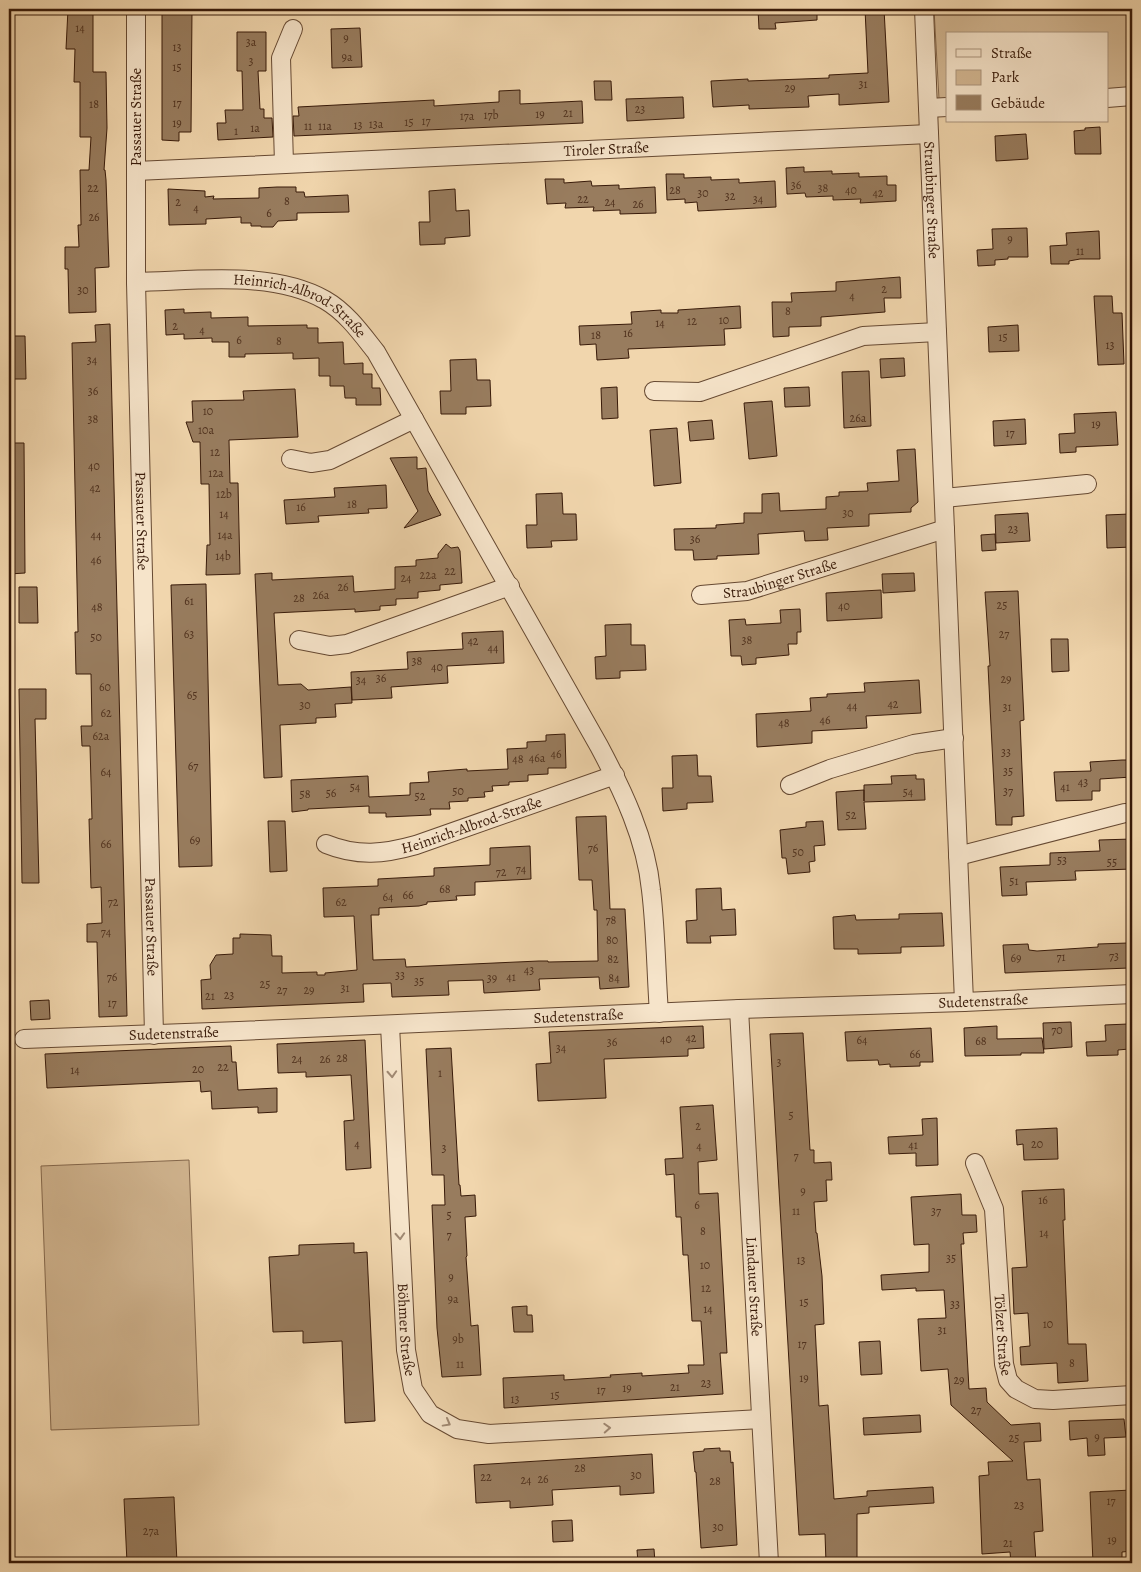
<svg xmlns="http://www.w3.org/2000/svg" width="1141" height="1572" font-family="Alegreya,serif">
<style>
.green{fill:#d2b691;stroke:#85684d}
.building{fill:#987c5e;stroke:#381a09}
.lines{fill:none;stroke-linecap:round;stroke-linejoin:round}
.minor-casing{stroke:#664932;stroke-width:20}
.minor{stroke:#f6e4ca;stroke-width:18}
.oneway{stroke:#a08973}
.labels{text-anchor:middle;stroke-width:4;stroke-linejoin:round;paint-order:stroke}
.number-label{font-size:12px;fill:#50321e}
.street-label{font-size:15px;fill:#381a09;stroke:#f6e4ca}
</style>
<rect width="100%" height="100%" fill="#f1d6ad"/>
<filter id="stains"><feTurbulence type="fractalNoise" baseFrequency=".004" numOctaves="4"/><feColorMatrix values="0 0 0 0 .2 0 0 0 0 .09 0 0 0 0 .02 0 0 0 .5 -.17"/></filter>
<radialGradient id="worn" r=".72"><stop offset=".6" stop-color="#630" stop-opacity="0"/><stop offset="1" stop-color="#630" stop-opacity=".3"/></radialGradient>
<path class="green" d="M934 9H1132V89L1107 90V34H947V99H939Z
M189 1160 199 1425 51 1430 41 1166Z"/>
<path class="building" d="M68 9H93V72H106L107 128 104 170H105L106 180 109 267 95 268 96 312 69 313 68 269H65V247H79L78 225H81L80 170H89L91 137H80V82H74L75 49H66Z
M162 9H192L191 132H179V141L162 140Z
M758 9H817V20L775 23 776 29H759Z
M865 9H884L889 102 839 105V94L808 96 809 107 749 109V105L713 107 711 81 748 79V81L829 78V75L868 73Z
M360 28 362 67 332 68 331 29Z
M237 32H266V71H258L260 109H264V118H272L273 137 218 140 217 123H226L225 110H243L242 71H237Z
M594 81H611L612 100H595Z
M520 90V104L582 101 583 123 294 136 293 116H299L298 107 434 100V106L499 102V91Z
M683 97 684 118 627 121 626 99Z
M1100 127 1101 154H1075L1074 131 1085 130V128Z
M1026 134 1028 159 996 161 995 136Z
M804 167V172L832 171V174L859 173V177L887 176V185H896V201L860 203 861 199 833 200V196L806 197 805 193 787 194 786 168Z
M666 174H684V178L711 177V180L739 179V183L775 181 776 207 698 211 697 202 685 203V199L667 200Z
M545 179H564V183L591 181 592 186 619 185V189L655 187 656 213 620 214V210L593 211 594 207 565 208 566 203 547 204Z
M277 187H296V192H304L305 197 348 195 349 212 297 213V220L278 221 273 227H261V226H251V223H241V217L206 219V224L169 225 168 189 205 191V197L214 196 213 199 259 198V188Z
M455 189 456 211 469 210 470 236 445 238V244L420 245 419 222H430L429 191Z
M1027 228 1028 257H1008V259L995 260V265L978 266 977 250 993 249 992 229Z
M1099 231 1100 259H1080L1069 261V264H1051L1050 246 1067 245 1066 233Z
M900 277 901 298H884L885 312 821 317V326L789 327V336L773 337 772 302H792L791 293 836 291V282Z
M1094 296H1112L1113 313H1122L1124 364 1098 365Z
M740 306 741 328 724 329 725 345 628 349 629 358 597 360 596 344 580 345 579 326 632 324 631 312 661 310V313H678V310Z
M184 309V313L211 312V318L248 317V326L307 325V328H318V343L343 342 344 364 363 363V374H372V388H380L381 405H356V398H345L344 386H330V376H319V358L293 359V353L245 354V357H229V342H212V338L184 339V334L166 335 165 310Z
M110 324 127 1016 99 1017 97 942H87V924L102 923 101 887 91 888 89 819H92L90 746H82L81 726H92L91 674H76L75 632H78L72 343 96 342 95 325Z
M1018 325 1019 351 989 352 988 327Z
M9 336H25L26 379H9Z
M904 358 905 376 881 378 880 359Z
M476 359 477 380H490L491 406 466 407V414H441L440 391H451L450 360Z
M869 371 871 426 844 428 842 372Z
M617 387 618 418 602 419 601 388Z
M809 387 810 406 785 407 784 388Z
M295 389 298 437 229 440 230 483H238L240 574 206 575 207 545H210L209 484H201L200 442H193L186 422H193L192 401 244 400 243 391Z
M772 401 777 456 749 459 744 403Z
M1116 412 1118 445 1076 447V452L1060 453 1059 434 1075 433 1074 414Z
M1025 419 1026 444 994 446 993 421Z
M712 420 714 439 690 441 688 422Z
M677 428 681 483 654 486 650 430Z
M9 443H24L25 573 9 574Z
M915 449 918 502 911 508V512L869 514V526L827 528 828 540 805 541 804 531 758 534 759 554 717 556V559L694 560 693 550H675L674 529 716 528V525L744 523V513H762V494L779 493 780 511 826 509V497L839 496V492L868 491 867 483 899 481 897 450Z
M417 457V469L426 468 428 491 441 515 404 528 418 511 390 458Z
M386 485 387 508 368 509 369 513 318 516 319 522 286 524 284 500 335 497 334 488Z
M562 493 563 514H576L577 540 551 541 552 547 527 548 526 525H537L536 494Z
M1028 513 1030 541 996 543 995 515Z
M1130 514 1132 547 1107 548 1106 515Z
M995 534 996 550 982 551 981 535Z
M446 544 451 548 458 547 460 551 462 583 440 585V590L418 592V598L396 599V605L380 606V610L355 612V609L274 613 278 685 301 684 308 690 351 687 352 703 335 704 336 717 316 718V723L280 725 282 777 264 778 255 574 272 573V580L353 576 354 592 395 589V567L416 566V560L438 558V554Z
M914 573 915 591 883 593 882 574Z
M206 584 212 866 179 867 171 585Z
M19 587H37L38 623H19Z
M881 590 882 618 827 621 826 593Z
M1018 591 1024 720 1020 721 1024 816 1012 817V825H996L988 666H990L985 592Z
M800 609 801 632H797V644H788L789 655 756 658V664L742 665 741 656H731L729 620 745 619 746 625 781 623 780 610Z
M631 624V645H645L646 670 620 671V678L596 679 595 657 606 656 605 625Z
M503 631 504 663 447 666 448 683 391 687 392 698 352 700 351 672 408 669 407 652 463 649 462 633Z
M1051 639H1068L1069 671 1052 672Z
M919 680 921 713 866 716 867 728 812 731V743L757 747 756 714 811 711 810 698 827 697V694L865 692 864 683Z
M19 689H46V719H35L39 883H22Z
M565 734 566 768H548V774L528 775V781L509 782V785L492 786 493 791 484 792 485 797 468 798V801L449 802 450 809H430L431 815 386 817V813H369V806L308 809V810L292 812 291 780 368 776 369 797 410 795V783L429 782 428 772 467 769V771L508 769 507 749 527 748V742L546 741V735Z
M697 755 698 776H711L713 802 687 803V809L663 811 662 788H673L672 756Z
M1122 760H1132V777L1100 779V791H1092V800L1056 801 1054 772 1091 771 1090 762Z
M916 775V779H924L925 800 864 802 866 829 838 830 836 792 864 790V801V785L892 784 891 776Z
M606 816 610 909H625L629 987 600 989 599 977 539 979 540 990 484 993 483 980 448 981 449 995 392 997 391 983 363 984 364 1002 202 1009 201 980 211 979 210 965 216 955 233 954V938H240V934L271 935 272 956H282V973L317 972V975H325V973L357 970 354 916 324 917 323 888 378 886V879L434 876V868L490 865V848L530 846 531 879 475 882V895L456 896 457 900 427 902V904L419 906 379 908V915H371L373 960 405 959 406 967 539 961H548V962L598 961 597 910H594L592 880H579L576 817Z
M268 821H285L287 871 270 872Z
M823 821 825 845 814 846 815 861 809 862 810 872 788 874 786 858H782L780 830 806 827V822Z
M1132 839V869L1075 871 1076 880 1026 882 1027 895 1002 896 1000 867 1050 865V853L1100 851 1099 840Z
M721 888 722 910 735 909 736 935 710 936 711 943H687L686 921 697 920 696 889Z
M942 913 944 946 901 947V953L858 954V949H834L833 917 855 915 856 920 899 919V914Z
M1128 943 1129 968 1005 973 1003 945 1028 944 1029 950 1037 951 1098 947V944Z
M49 1000 50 1019 31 1020 30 1001Z
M1071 1022 1072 1047 1044 1049 1043 1023Z
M1128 1024 1129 1049 1118 1050V1055L1087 1056 1086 1042 1106 1041 1105 1025Z
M703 1026 704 1048 688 1049V1056L604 1059 606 1098 538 1101 536 1064 551 1063 549 1032Z
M997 1026V1039L1042 1038 1044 1053H1021V1055L965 1056 964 1028Z
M931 1028 933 1062H920V1066L890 1067V1064L879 1065 878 1060 847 1061 845 1032Z
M803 1033 810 1150H814V1163L831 1162 832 1180H826L827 1201 814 1202 816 1233H817L822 1276 824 1324 815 1325 819 1406 828 1405 834 1499 867 1496V1491L933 1487 934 1503 869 1507V1513L857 1514V1563H826L825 1534 799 1535 770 1034Z
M365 1040 371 1168 346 1170 344 1121 354 1120 351 1075 306 1077V1072L278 1073 277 1044Z
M231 1046 232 1062H236L238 1090 277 1088V1112L258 1113V1107L212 1109 211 1091 201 1092 200 1081 47 1088 45 1054Z
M451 1048 459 1185H460L461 1196 475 1195 476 1216 465 1217 467 1256 466 1257 471 1326 478 1325 481 1375 442 1377 437 1328 432 1205H445L444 1175H432L426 1049Z
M713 1105 717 1160 698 1162 699 1194 718 1193 727 1353H720L723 1394 504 1408 503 1378 564 1375V1380L611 1377 610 1375 642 1373V1376L689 1373 688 1365H704L701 1321H692L688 1255H683L681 1217H676L674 1174 666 1175 665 1159 683 1158 680 1107Z
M937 1118 938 1165 916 1166V1153L889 1154 888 1137 923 1135 922 1119Z
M1057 1128 1058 1159 1024 1160 1023 1144 1017 1145 1016 1130Z
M1064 1189 1065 1220H1063L1068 1344H1086L1088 1381 1058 1383 1057 1363 1021 1365 1020 1347 1030 1346 1028 1313 1014 1314 1012 1268 1027 1267 1022 1191Z
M961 1194 962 1215H976L977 1232 963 1233 964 1244H961L969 1389 986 1388 987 1402 1011 1425 1040 1423 1041 1441 1024 1442 1027 1480 1040 1479 1043 1531 1034 1532 1036 1563H1011L1010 1552 982 1554 979 1476 989 1475 988 1462 1013 1461 951 1405 948 1369 921 1371 918 1319 946 1318 944 1290 916 1291V1288L882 1290 881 1275 929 1272V1244L914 1245 911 1197Z
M354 1243V1253L367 1252 375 1421 345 1423 342 1341 303 1343V1331L273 1332 269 1257 299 1255V1245Z
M527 1306V1315H532L533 1332H514L512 1307Z
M880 1341 882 1374 861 1375 859 1342Z
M920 1415 921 1432 864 1435 863 1418Z
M1124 1419 1126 1437 1104 1438 1105 1455 1088 1456 1087 1438 1070 1440 1069 1421Z
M720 1448V1451H730L731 1463 733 1462 737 1545 701 1548 696 1472H695L693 1452 704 1451V1449Z
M652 1454 654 1493 620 1495V1486L552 1490 553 1505 510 1508V1501L476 1503 474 1465Z
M1132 1490V1551L1122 1552V1563H1093L1090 1492Z
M174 1497 177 1563H127L124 1499Z
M572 1520 573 1541 553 1542 552 1521Z
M654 1549 655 1563H638L637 1550Z"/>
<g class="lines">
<defs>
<g id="minor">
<path id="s1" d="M136 9V282L154 1035"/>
<path id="s2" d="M924 9 964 1002"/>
<path d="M1107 98 1132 96"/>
<path d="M928 108 947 107"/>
<path d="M284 164 281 58 293 29"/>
<path id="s3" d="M136 171 929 134"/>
<path id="s4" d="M136 282C195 281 272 270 325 300 346 312 361 333 376 352L599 746C623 791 646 839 651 890 656 931 656 972 659 1013"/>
<path d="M654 391 700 392 863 336 937 332"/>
<path d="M291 459 311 463 330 460 414 419"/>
<path d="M944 498 1087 484"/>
<path id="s5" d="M701 595 747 591 945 529"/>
<path d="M299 640 330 646 347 644 510 586"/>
<path d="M790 785 830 769 914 744 954 738"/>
<path id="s6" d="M326 844C358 857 384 854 416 845L615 775"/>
<path d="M958 856 1125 813"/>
<path id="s7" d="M739 1009 769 1563"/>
<path id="s8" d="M390 1025 406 1350 413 1389 430 1414 457 1429 489 1434 761 1419"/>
<path id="s9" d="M24 1039 239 1031 739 1009 964 1002 1132 994"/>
<path id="s10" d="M975 1163 994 1209 1004 1364 1008 1380 1016 1389 1035 1399 1053 1400 1132 1395"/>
</g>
</defs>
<use href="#minor" class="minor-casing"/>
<use href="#minor" class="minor"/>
</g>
<defs><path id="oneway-chevron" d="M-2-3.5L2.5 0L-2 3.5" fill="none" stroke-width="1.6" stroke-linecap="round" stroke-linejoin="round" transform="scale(1.25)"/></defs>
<g class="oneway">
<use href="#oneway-chevron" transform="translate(392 1074) rotate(87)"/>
<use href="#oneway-chevron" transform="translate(400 1236) rotate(87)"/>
<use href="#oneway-chevron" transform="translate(447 1423) rotate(29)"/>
<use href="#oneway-chevron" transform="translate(607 1428) rotate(-3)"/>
</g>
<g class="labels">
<g class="number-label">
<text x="80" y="32">14</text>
<text x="346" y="42">9</text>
<text x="251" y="46">3a</text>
<text x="177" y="51">13</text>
<text x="347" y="61">9a</text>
<text x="251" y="65">3</text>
<text x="177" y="71">15</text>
<text x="863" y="88">31</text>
<text x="790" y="92">29</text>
<text x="177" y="107">17</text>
<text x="94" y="108">18</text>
<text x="640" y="113">23</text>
<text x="568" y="117">21</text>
<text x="540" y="118">19</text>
<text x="491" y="119">17b</text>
<text x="467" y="120">17a</text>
<text x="426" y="125">17</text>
<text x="409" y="126">15</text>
<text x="177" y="127">19</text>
<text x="376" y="128">13a</text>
<text x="358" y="129">13</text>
<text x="308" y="130">11</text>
<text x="325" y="130">11a</text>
<text x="255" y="132">1a</text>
<text x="236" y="135">1</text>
<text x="796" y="189">36</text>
<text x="93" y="192">22</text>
<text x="823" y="192">38</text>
<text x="675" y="194">28</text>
<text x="851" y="194">40</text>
<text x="703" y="197">30</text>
<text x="878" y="197">42</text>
<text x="730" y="200">32</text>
<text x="583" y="203">22</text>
<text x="758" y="203">34</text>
<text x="287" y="205">8</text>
<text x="178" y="206">2</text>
<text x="610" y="206">24</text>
<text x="638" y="208">26</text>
<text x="196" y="212">4</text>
<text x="269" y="217">6</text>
<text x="94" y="221">26</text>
<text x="1010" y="243">9</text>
<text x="1080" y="255">11</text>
<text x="884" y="293">2</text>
<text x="83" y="294">30</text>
<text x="852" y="300">4</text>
<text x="788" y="315">8</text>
<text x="724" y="324">10</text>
<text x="692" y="325">12</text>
<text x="660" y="327">14</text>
<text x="175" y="330">2</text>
<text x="202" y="334">4</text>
<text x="628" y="337">16</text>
<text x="596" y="339">18</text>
<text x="1003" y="341">15</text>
<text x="239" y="344">6</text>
<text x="279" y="345">8</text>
<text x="1110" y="349">13</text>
<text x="92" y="364">34</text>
<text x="93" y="395">36</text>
<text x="208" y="415">10</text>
<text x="858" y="422">26a</text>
<text x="93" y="423">38</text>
<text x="1096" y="428">19</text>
<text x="206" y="434">10a</text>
<text x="1010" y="437">17</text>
<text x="215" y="456">12</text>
<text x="94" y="470">40</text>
<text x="216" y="477">12a</text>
<text x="95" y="492">42</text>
<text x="224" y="498">12b</text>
<text x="352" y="508">18</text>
<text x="301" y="511">16</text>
<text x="848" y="517">30</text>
<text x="224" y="518">14</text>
<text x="1013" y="533">23</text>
<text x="96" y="539">44</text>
<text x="225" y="539">14a</text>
<text x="695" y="543">36</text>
<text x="223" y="560">14b</text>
<text x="96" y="564">46</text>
<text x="450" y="575">22</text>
<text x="428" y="579">22a</text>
<text x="406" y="582">24</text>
<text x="343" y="591">26</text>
<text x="321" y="599">26a</text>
<text x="299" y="602">28</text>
<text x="189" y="605">61</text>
<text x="1002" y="609">25</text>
<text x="844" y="610">40</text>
<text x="97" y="611">48</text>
<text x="189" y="638">63</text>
<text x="1004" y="638">27</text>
<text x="96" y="641">50</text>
<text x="747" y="644">38</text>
<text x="473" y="645">42</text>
<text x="493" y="652">44</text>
<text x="417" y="665">38</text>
<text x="437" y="671">40</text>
<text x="381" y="682">36</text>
<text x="1006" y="683">29</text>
<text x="361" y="684">34</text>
<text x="105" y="691">60</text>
<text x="192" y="699">65</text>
<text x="893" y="708">42</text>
<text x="305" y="709">30</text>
<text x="852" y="710">44</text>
<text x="1007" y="711">31</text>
<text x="106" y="717">62</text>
<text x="825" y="724">46</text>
<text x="784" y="727">48</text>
<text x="101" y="740">62a</text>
<text x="1006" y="756">33</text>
<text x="556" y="758">46</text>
<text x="537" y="762">46a</text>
<text x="518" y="763">48</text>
<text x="193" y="770">67</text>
<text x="1008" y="775">35</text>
<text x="106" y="776">64</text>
<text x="1083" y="786">43</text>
<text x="355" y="791">54</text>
<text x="1065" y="791">41</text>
<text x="458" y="795">50</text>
<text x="1008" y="795">37</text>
<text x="908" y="796">54</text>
<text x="331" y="797">56</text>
<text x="305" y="798">58</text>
<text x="420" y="800">52</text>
<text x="851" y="819">52</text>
<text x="195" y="844">69</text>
<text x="106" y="848">66</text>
<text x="593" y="852">76</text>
<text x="798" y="856">50</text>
<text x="1062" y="864">53</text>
<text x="1112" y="866">55</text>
<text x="521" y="873">74</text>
<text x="501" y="876">72</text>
<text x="1014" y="885">51</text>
<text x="445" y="893">68</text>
<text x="408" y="899">66</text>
<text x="388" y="901">64</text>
<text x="113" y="906">72</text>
<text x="341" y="906">62</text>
<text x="611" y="924">78</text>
<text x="106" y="936">74</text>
<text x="612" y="944">80</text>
<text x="1114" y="960">73</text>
<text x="1061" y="961">71</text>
<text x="1016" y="962">69</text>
<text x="613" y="963">82</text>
<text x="529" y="974">43</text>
<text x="400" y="979">33</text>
<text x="112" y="981">76</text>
<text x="511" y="981">41</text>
<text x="492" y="982">39</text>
<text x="614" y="982">84</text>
<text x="419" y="985">35</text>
<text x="265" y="988">25</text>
<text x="345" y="992">31</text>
<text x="282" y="994">27</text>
<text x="309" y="994">29</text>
<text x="229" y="999">23</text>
<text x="210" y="1000">21</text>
<text x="112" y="1007">17</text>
<text x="1057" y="1034">70</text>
<text x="691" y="1042">42</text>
<text x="666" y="1043">40</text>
<text x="862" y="1044">64</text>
<text x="981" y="1045">68</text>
<text x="612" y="1046">36</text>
<text x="561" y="1052">34</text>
<text x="915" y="1058">66</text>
<text x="342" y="1062">28</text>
<text x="297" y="1063">24</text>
<text x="325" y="1063">26</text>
<text x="779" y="1066">3</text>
<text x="223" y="1071">22</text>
<text x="198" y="1073">20</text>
<text x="75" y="1074">14</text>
<text x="440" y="1077">1</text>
<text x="791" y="1119">5</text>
<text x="698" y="1130">2</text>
<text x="357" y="1148">4</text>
<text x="1037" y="1148">20</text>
<text x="913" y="1149">41</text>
<text x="699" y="1150">4</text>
<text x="444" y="1152">3</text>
<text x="796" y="1160">7</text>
<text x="803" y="1195">9</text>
<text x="1043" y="1204">16</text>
<text x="697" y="1209">6</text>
<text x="796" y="1215">11</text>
<text x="936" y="1215">37</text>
<text x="449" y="1219">5</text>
<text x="703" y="1235">8</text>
<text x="1044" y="1237">14</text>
<text x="449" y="1239">7</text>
<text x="951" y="1262">35</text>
<text x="801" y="1264">13</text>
<text x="705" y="1269">10</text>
<text x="451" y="1281">9</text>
<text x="706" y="1292">12</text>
<text x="453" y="1303">9a</text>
<text x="804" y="1306">15</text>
<text x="955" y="1308">33</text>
<text x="708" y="1313">14</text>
<text x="1048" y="1328">10</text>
<text x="942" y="1334">31</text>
<text x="458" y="1343">9b</text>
<text x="802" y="1348">17</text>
<text x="1072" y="1367">8</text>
<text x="460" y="1368">11</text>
<text x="804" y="1382">19</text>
<text x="959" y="1384">29</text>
<text x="706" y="1387">23</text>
<text x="675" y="1391">21</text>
<text x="627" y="1392">19</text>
<text x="601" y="1394">17</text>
<text x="555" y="1399">15</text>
<text x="515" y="1403">13</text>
<text x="976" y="1414">27</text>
<text x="1097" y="1441">9</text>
<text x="1014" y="1442">25</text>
<text x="580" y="1472">28</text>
<text x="636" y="1479">30</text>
<text x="486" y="1481">22</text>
<text x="543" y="1483">26</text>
<text x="526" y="1484">24</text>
<text x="715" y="1485">28</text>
<text x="1111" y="1505">17</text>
<text x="1019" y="1509">23</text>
<text x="718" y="1531">30</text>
<text x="151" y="1535">27a</text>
<text x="1112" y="1544">19</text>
<text x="1008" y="1547">21</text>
</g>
<g class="street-label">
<text transform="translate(136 117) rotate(-90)" y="5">Passauer Straße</text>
<text dy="5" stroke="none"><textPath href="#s3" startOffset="471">Tiroler Straße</textPath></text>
<text dy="5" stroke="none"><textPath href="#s2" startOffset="191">Straubinger Straße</textPath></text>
<text dy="5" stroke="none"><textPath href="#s4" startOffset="171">Heinrich-Albrod-Straße</textPath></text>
<text dy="5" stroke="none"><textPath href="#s1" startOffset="512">Passauer Straße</textPath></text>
<text dy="5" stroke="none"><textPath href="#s5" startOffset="81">Straubinger Straße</textPath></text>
<text dy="5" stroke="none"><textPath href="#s6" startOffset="151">Heinrich-Albrod-Straße</textPath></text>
<text dy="5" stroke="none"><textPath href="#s1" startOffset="918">Passauer Straße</textPath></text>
<text dy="5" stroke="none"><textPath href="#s9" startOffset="960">Sudetenstraße</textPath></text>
<text dy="5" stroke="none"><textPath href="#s9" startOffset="555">Sudetenstraße</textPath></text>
<text dy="5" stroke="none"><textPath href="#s9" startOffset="150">Sudetenstraße</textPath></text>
<text dy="5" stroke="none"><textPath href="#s7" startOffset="278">Lindauer Straße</textPath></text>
<text dy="5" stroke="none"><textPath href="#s8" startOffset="305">Böhmer Straße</textPath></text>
<text dy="5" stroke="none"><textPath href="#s10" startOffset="176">Tölzer Straße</textPath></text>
</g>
</g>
<rect width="1141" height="1572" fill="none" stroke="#f1d6ad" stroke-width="30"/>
<rect x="10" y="10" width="1121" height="1552" fill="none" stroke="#381a09" stroke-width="2.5"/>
<rect x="15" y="15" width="1111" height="1542" fill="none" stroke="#381a09"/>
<rect x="946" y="32" width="162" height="90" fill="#f6e4ca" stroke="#aa937d"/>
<rect x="956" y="49" width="25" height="8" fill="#f6e4ca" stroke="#aa937d"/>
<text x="991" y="58" font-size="15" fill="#381a09">Straße</text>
<rect x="956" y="70" width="25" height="15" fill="#d2b691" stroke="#aa937d"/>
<text x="991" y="82" font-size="15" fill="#381a09">Park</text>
<rect x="956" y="95" width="25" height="15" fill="#987c5e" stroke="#aa937d"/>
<text x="991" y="108" font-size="15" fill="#381a09">Gebäude</text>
<rect width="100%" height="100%" filter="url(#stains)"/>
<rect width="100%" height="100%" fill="url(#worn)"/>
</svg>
